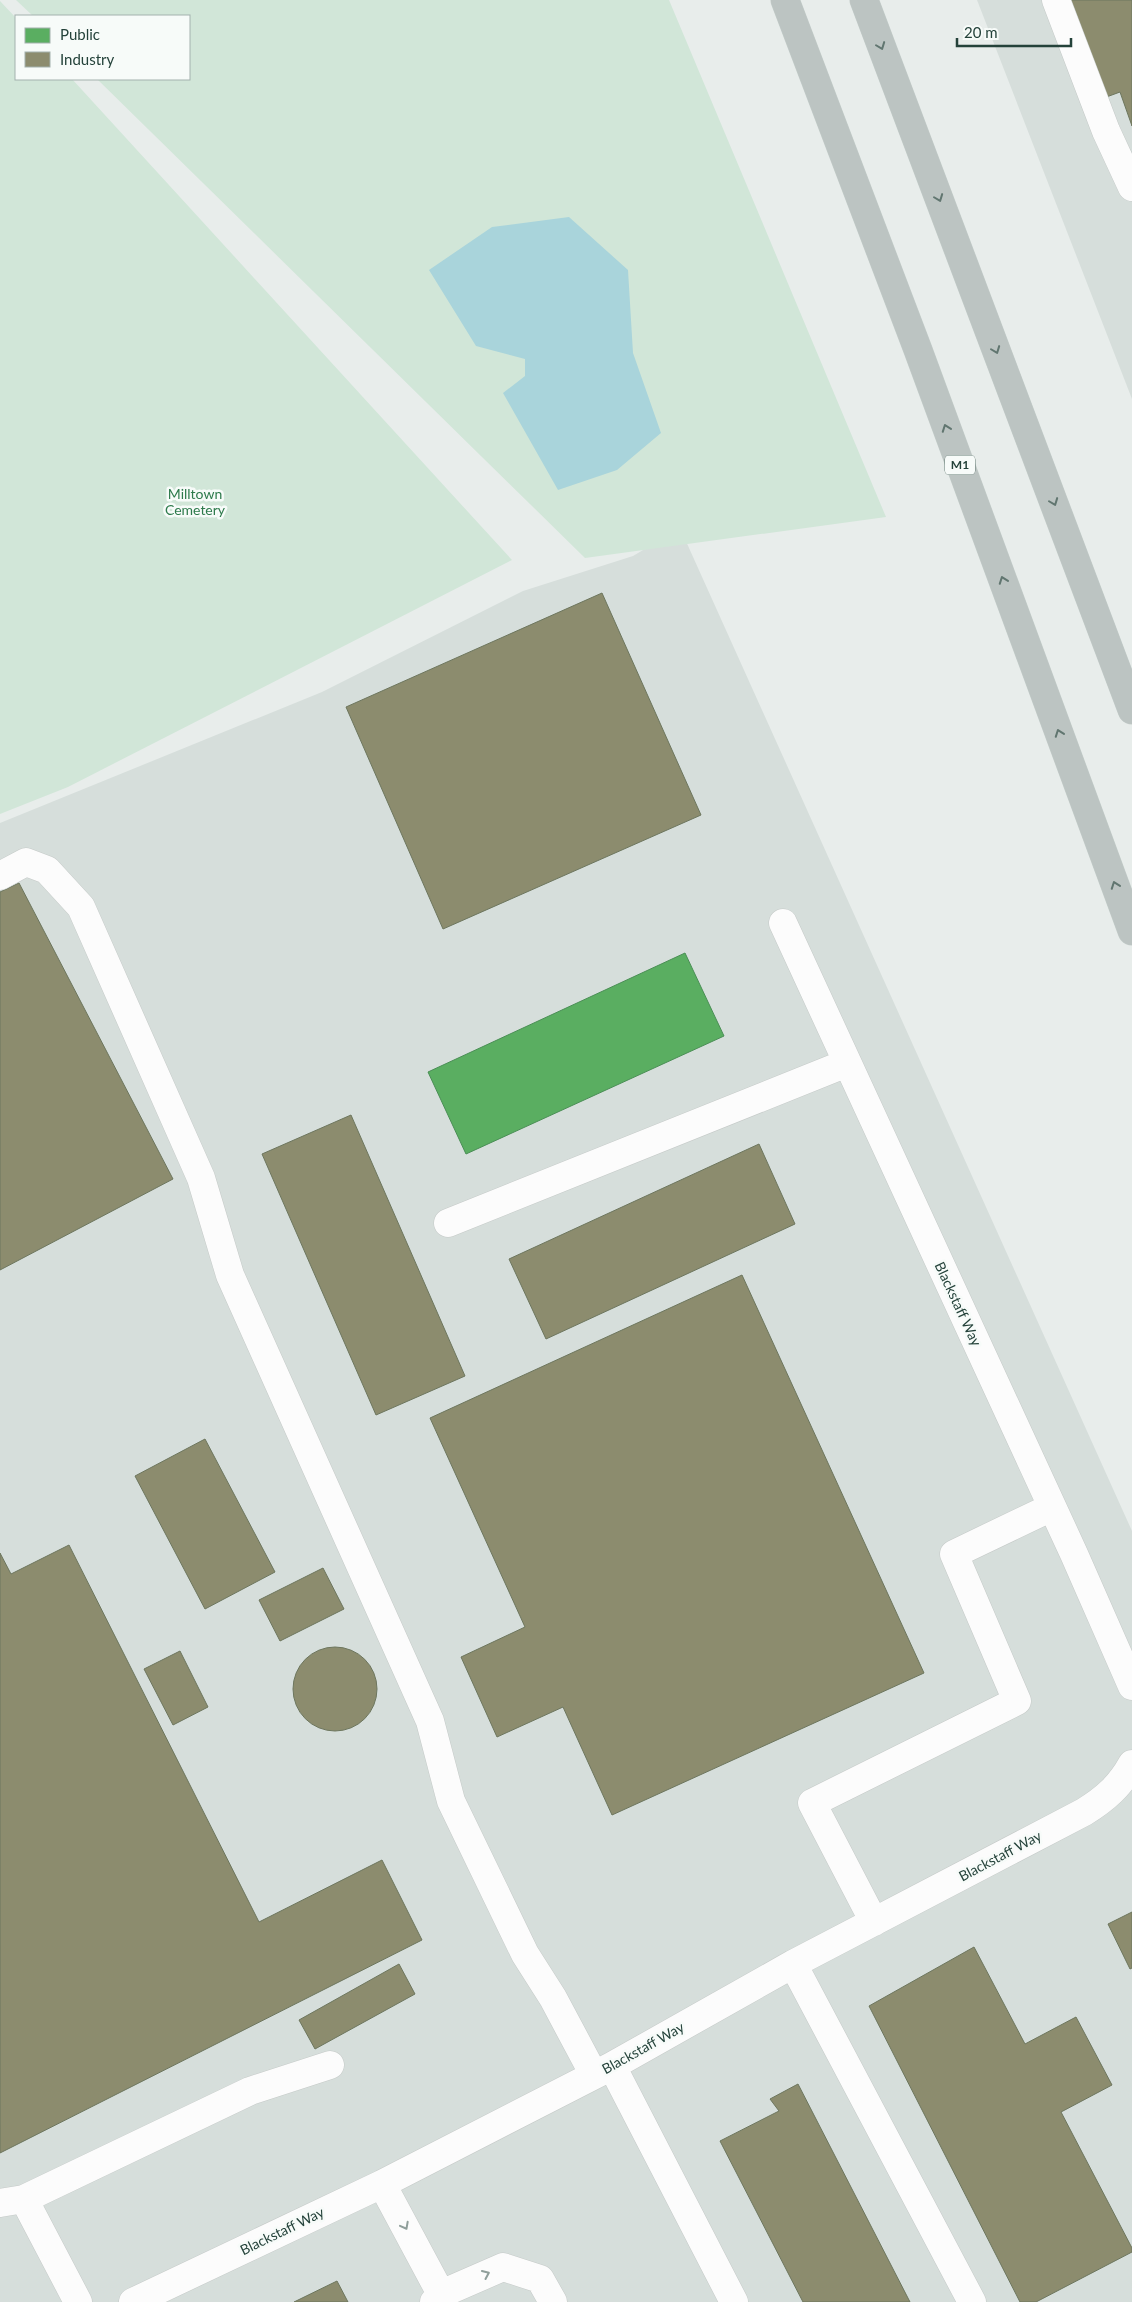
<svg xmlns="http://www.w3.org/2000/svg" width="1132" height="2302" font-family="Lato,sans-serif">
<style>
.built{fill:#d6dedb}
.green{fill:#d1e6d8}
.water{fill:#a9d4db}
.public{fill:#5aae61;stroke:#4a8e55}
.industry{fill:#8c8c6e;stroke:#6d765e}
.lines{fill:none;stroke-linecap:round;stroke-linejoin:round}
.minor-casing{stroke:#c5cac8;stroke-width:29}
.highway-casing{stroke:#c3ccc9;stroke-width:29}
.minor{stroke:#fcfcfc;stroke-width:28}
.highway{stroke:#bcc4c2;stroke-width:28}
.oneway{stroke:#617670}
.oneway2{stroke:#909f9b}
.labels{text-anchor:middle;stroke-width:5;stroke-linejoin:round;paint-order:stroke}
.shield{fill:#f7fbf9;stroke:#637a73;stroke-width:1}
.shield-label{font-size:12px;font-weight:bold;fill:#24423a}
.park-label{font-size:14px;fill:#2d7a4b;stroke:#f7fbf9}
.street-label{font-size:14px;fill:#24423a;stroke:#f7fbf9}
</style>
<rect width="100%" height="100%" fill="#e8edeb"/>
<path class="built" d="M977 0H1132V399Z
M680 528 1132 1531V2302H0V823L322 692 523 591 633 556Z"/>
<path class="green" d="M16 0H669L886 517 585 558 97 79H189V16H33Z
M0 1 16 18V79H72L512 560 68 787 0 814Z"/>
<path class="water" d="M569 217 628 270 633 353 661 433 617 470 558 490 503 393 525 376V359L476 346 429 270 492 227Z"/>
<path class="public" d="M685 953 724 1036 466 1154 428 1072Z"/>
<path class="industry" d="M1064 0H1132V126L1120 92 1101 99Z
M602 593 701 815 443 929 346 707Z
M19 883 173 1179 0 1270V892Z
M351 1115 465 1376 376 1415 262 1154Z
M759 1144 795 1224 546 1339 509 1259Z
M742 1275 924 1673 612 1815 563 1707 497 1737 461 1657 525 1627 430 1418Z
M205 1439 275 1572 205 1609 135 1476Z
M69 1545 259 1922 382 1860 422 1940 0 2153V1553L11 1574Z
M323 1568 344 1609 280 1641 259 1600Z
M293 1689a42 42 0 1 1 84 0a42 42 0 1 1-84 0Z
M180 1651 208 1707 173 1725 144 1669Z
M1132 1912V1968L1130 1969 1108 1924Z
M974 1947 1025 2044 1076 2017 1112 2085 1061 2112 1132 2248V2252L1036 2302H1020L869 2006Z
M399 1964 415 1994 315 2049 299 2020Z
M798 2084 910 2302H803L720 2141 779 2111 770 2099Z
M337 2281 348 2302H294Z"/>
<g class="lines">
<defs>
<path id="minor" d="M1056 0 1106 131 1132 187
M0 876 26 862 47 870 81 907 201 1178 230 1275 430 1721 451 1801 525 1954 553 1998 594 2075
M783 923 1074 1554 1132 1686
M448 1223 847 1063
M874 1922 812 1803 1017 1701 954 1554 1052 1507
M793 1964 972 2302
M612 2066 734 2302
M382 2184 441 2294 434 2302
M24 2199 250 2091 330 2065
M0 2203 24 2199 78 2302
M441 2294 503 2267 540 2279 553 2302
M133 2302 382 2184 612 2066 793 1964 1084 1812C1105 1799 1120 1786 1132 1764"/>
<path id="highway" d="M785 0 918 350 1132 931
M864 0 1132 710"/>
</defs>
<use href="#minor" class="minor-casing"/>
<use href="#highway" class="highway-casing"/>
<use href="#minor" class="minor"/>
<use href="#highway" class="highway"/>
</g>
<defs><path id="oneway-chevron" d="M-2-3.5L2.5 0L-2 3.5" fill="none" stroke-width="1.6" stroke-linecap="round" stroke-linejoin="round" transform="scale(1.25)"/></defs>
<g class="oneway">
<use href="#oneway-chevron" transform="translate(881 46) rotate(69)"/>
<use href="#oneway-chevron" transform="translate(939 198) rotate(69)"/>
<use href="#oneway-chevron" transform="translate(996 350) rotate(69)"/>
<use href="#oneway-chevron" transform="translate(946 428) rotate(-110)"/>
<use href="#oneway-chevron" transform="translate(1054 502) rotate(69)"/>
<use href="#oneway-chevron" transform="translate(1003 580) rotate(-110)"/>
<use href="#oneway-chevron" transform="translate(1059 733) rotate(-110)"/>
<use href="#oneway-chevron" transform="translate(1115 885) rotate(-110)"/>
</g>
<g class="oneway2">
<use href="#oneway-chevron" transform="translate(405 2226) rotate(62)"/>
<use href="#oneway-chevron" transform="translate(486 2274) rotate(-24)"/>
</g>
<g class="labels">
<rect class="shield" x="945" y="455.5" width="30" height="19" rx="4"/>
<g class="shield-label">
<text x="960" y="469">M1</text>
</g>
<g class="park-label">
<text x="195" y="499">Milltown<tspan x="195" dy="16">Cemetery</tspan></text>
</g>
<g class="street-label">
<text transform="translate(958 1304) rotate(65)" y="5">Blackstaff Way</text>
<text transform="translate(1000 1856) rotate(-28)" y="5">Blackstaff Way</text>
<text transform="translate(643 2048) rotate(-29)" y="5">Blackstaff Way</text>
<text transform="translate(282 2231) rotate(-26)" y="5">Blackstaff Way</text>
</g>
</g>
<rect x="15" y="15" width="175" height="65" fill="#f7fbf9" stroke="#a3b1ad"/>
<rect x="25" y="28" width="25" height="15" fill="#5aae61" stroke="#a3b1ad"/>
<text x="60" y="40" font-size="15" fill="#24423a">Public</text>
<rect x="25" y="52" width="25" height="15" fill="#8c8c6e" stroke="#a3b1ad"/>
<text x="60" y="65" font-size="15" fill="#24423a">Industry</text>
<path d="M957 38v8h114v-8" fill="none" stroke="#24423a" stroke-width="2.5"/>
<text x="964" y="38" font-size="15" fill="#24423a" stroke="#f7fbf9" stroke-width="4" paint-order="stroke">20 m</text>
</svg>
